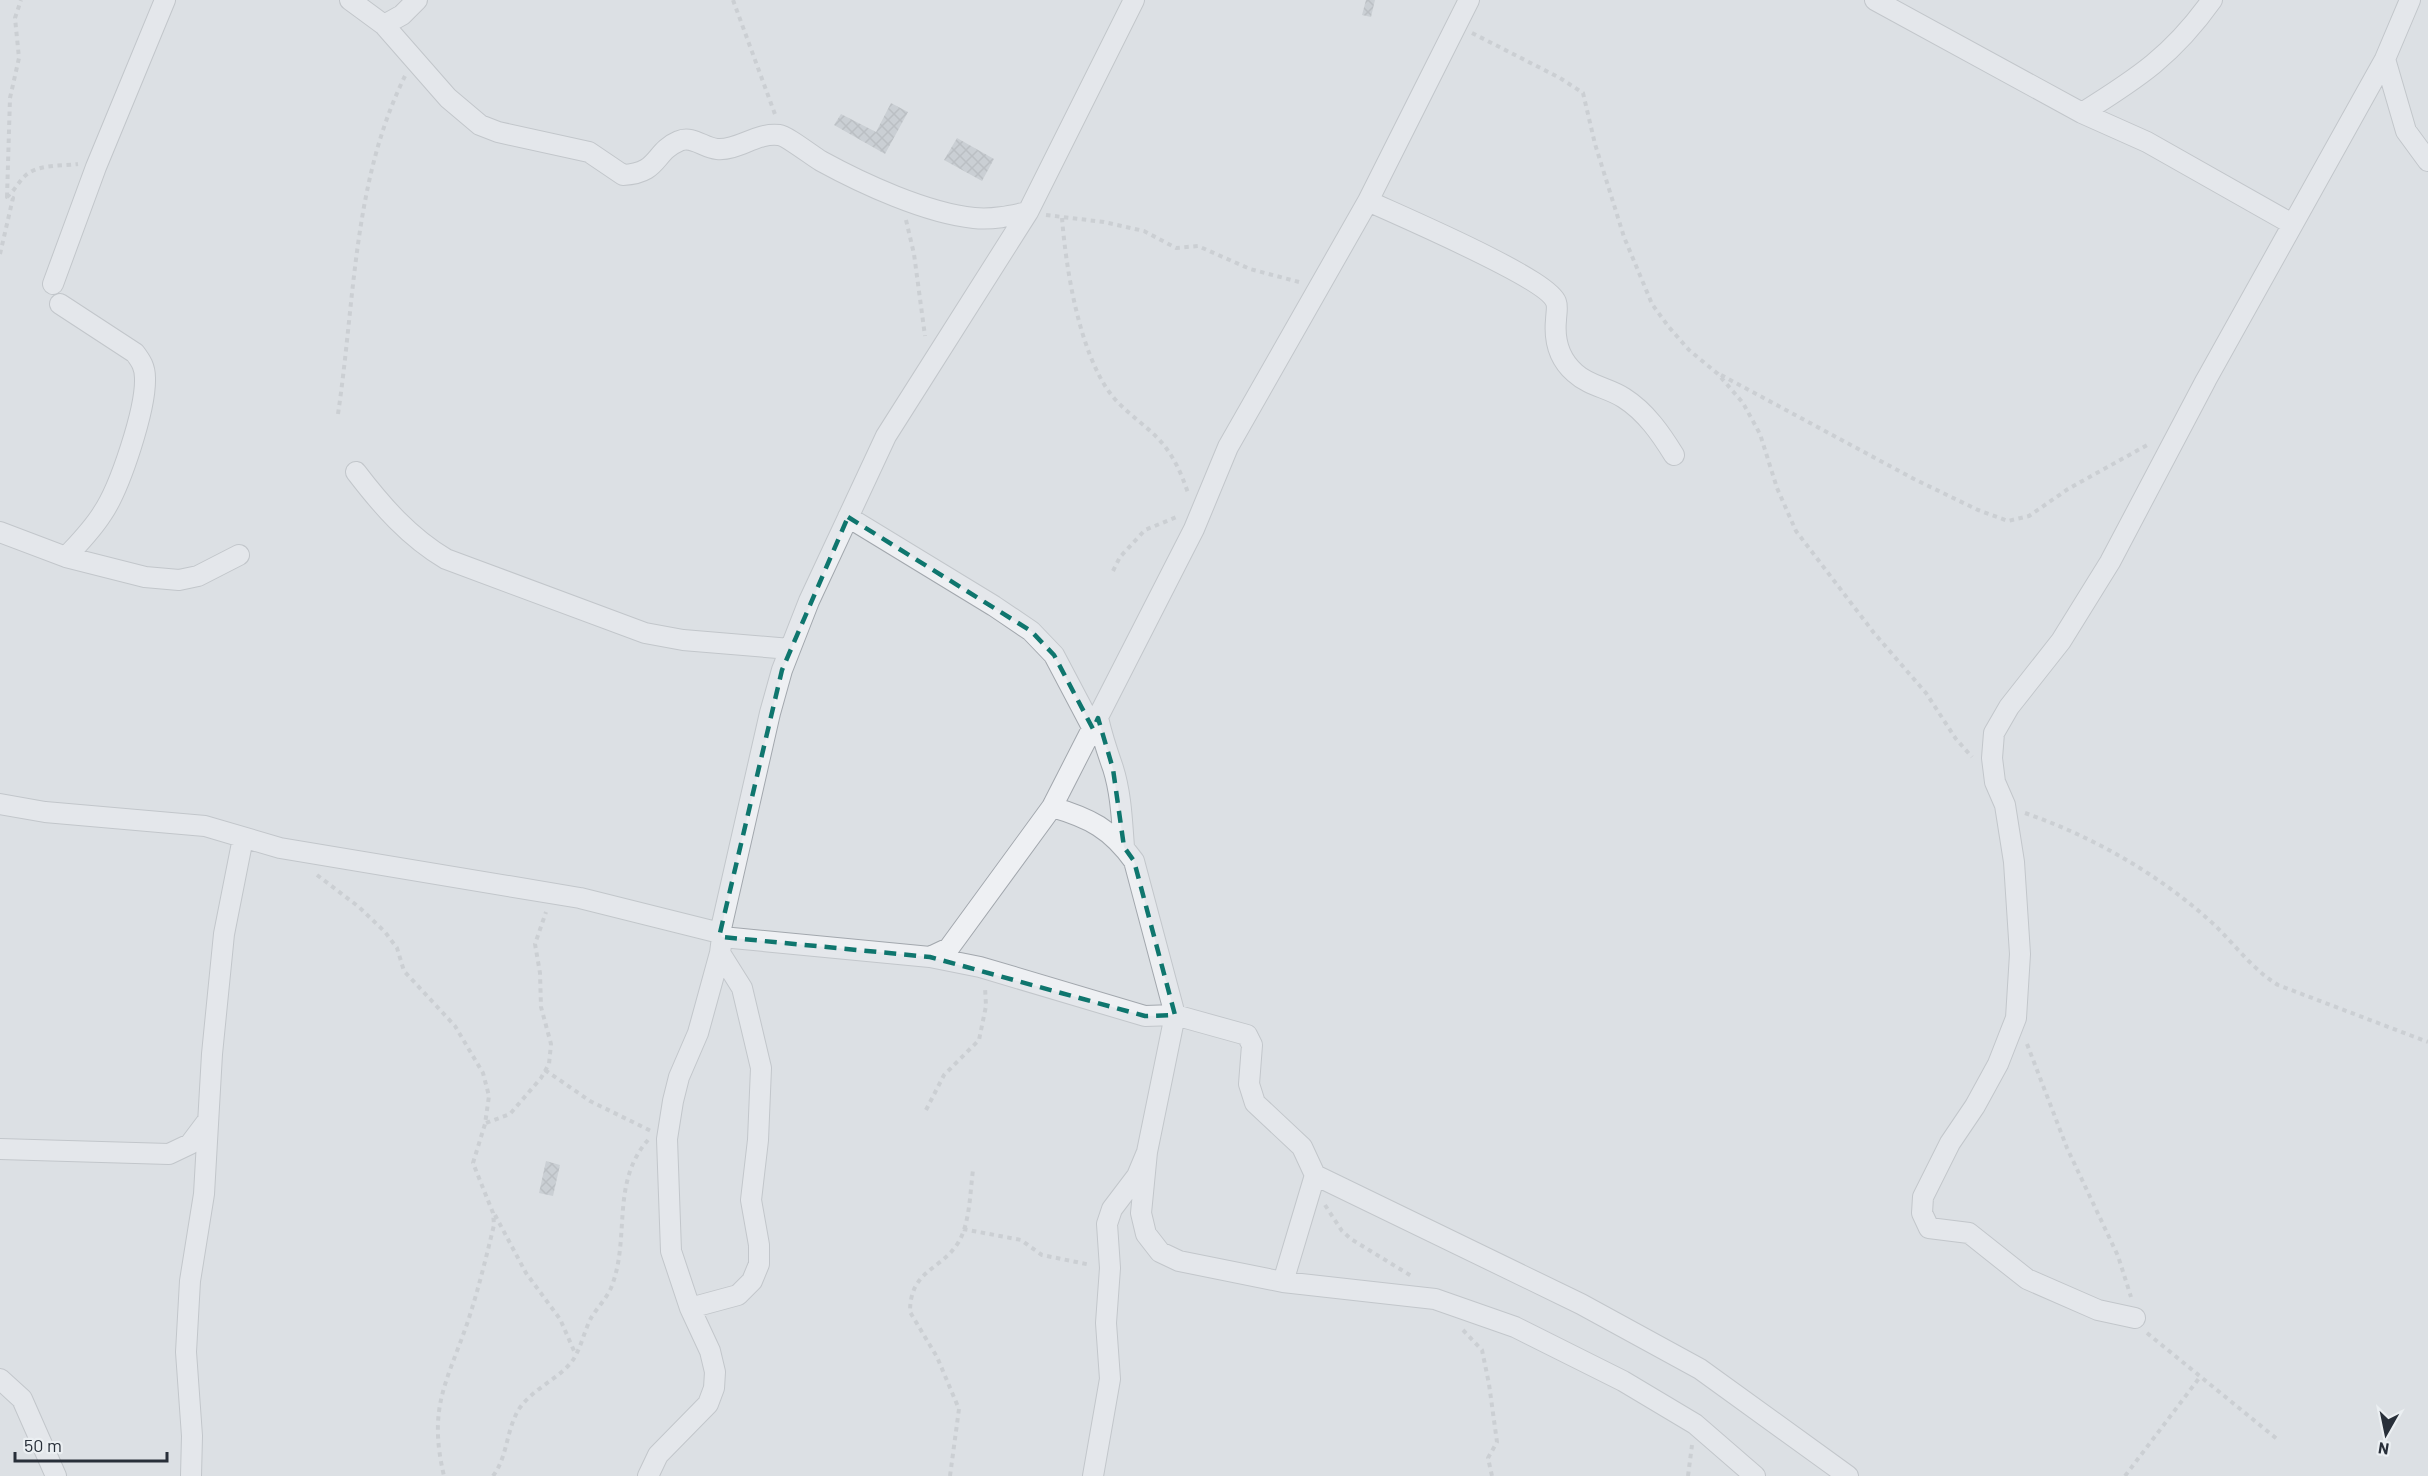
<svg xmlns="http://www.w3.org/2000/svg" width="2428" height="1476" font-family="Barlow,sans-serif">
<style>
.building{fill:url(#building-cross-hatch)}
.lines{fill:none;stroke-linecap:round;stroke-linejoin:round}
.minor-casing{stroke:#a2a7ad;stroke-width:22}
.path{stroke:#b7babf;stroke-width:4;stroke-dasharray:4.5 4.5;stroke-linecap:butt}
.minor{stroke:#eef0f3;stroke-width:20}
.marked{fill:none;stroke:#0f766e;stroke-width:4.5;stroke-dasharray:12 8;stroke-linejoin:round}
</style>
<defs>
<pattern id="building-cross-hatch" width="8" height="8" patternUnits="userSpaceOnUse" patternTransform="scale(1.5)"><rect width="8" height="8" fill="#b4bac0"/><path d="M0 0l8 8M0 8l8-8" fill="none" stroke="#92989d"/></pattern>
</defs>
<rect width="100%" height="100%" fill="#dce0e4"/>
<path class="building" d="M1366 0H1375L1371 17 1362 15Z
M891 103 908 112 885 154 834 125 841 114 876 132Z
M957 138 994 159 982 181 944 160Z
M546 1161 560 1165 553 1196 539 1193Z"/>
<g class="lines">
<defs>
<path id="minor" d="M350 0 384 25 448 98 480 125 498 132 589 152 623 175C660 173 653 152 679 141 692 135 704 148 717 149 738 151 757 132 779 135 787 136 811 155 821 161 863 184 926 213 974 218 992 220 1010 216 1028 212
M1875 0 2082 113 2147 142 2292 224
M384 25 402 15 417 0
M2385 59 2406 131 2428 161
M2082 113C2138 78 2173 55 2212 0
M1368 201C1398 215 1547 278 1556 302 1558 307 1556 315 1556 320 1554 341 1559 359 1575 373 1589 386 1609 388 1624 398 1646 412 1661 434 1674 455
M53 284 96 167 165 0
M60 304 135 353C141 361 145 367 145 378 146 409 120 488 102 514 92 530 79 543 66 557
M356 472C382 506 409 537 446 559L645 633 683 640 790 649
M848 517 994 606 1031 631 1054 655 1093 729
M0 532 66 557 145 577 179 580 198 576 239 555
M1098 718C1102 736 1107 751 1113 768 1121 793 1122 821 1124 847
M0 804 45 812 205 826 280 848 580 898 720 933 722 937 930 957 949 948 1052 807 1194 529 1228 447 1368 201 1469 0
M1052 807C1090 818 1111 829 1134 861L1175 1015 1147 1152 1137 1176 1112 1209 1107 1224 1110 1268 1106 1323 1110 1379 1093 1476
M720 933 770 713 782 670 809 601 886 436 1028 212 1134 0
M930 957 980 967 1145 1016 1175 1015 1247 1035 1252 1045 1249 1084 1255 1103 1302 1147 1315 1175 1581 1304 1700 1369 1848 1476
M0 1149 169 1154 190 1144 208 1120
M1147 1152 1141 1213 1146 1234 1160 1252 1179 1261 1283 1282 1435 1299 1515 1327 1623 1381 1695 1424 1755 1476
M1283 1282 1315 1175
M690 1308 738 1295 752 1281 759 1264V1245L751 1200 758 1140 761 1068 742 988 720 953
M2135 1318 2098 1310 2027 1279 1969 1233 1929 1228 1922 1213 1923 1197 1950 1143 1975 1106 1998 1064 2016 1018 2020 954 2014 862 2005 805 1995 782 1992 758 1994 733 2009 707 2061 641 2110 562 2206 380 2385 59 2410 0
M0 1379 22 1399 56 1476
M191 1476 192 1436 186 1352 190 1281 204 1194 212 1054 224 934 243 838
M648 1476 658 1455 708 1404 714 1388 715 1372 710 1351 690 1308 671 1251 667 1139 673 1101 679 1077 698 1033 720 953 722 937"/>
</defs>
<use href="#minor" class="minor-casing"/>
<path class="path" d="M733 0 776 117
M1472 33 1560 78 1583 93 1595 144 1624 237 1652 304 1668 326 1689 350 1718 374 1743 403 1760 434 1777 488 1796 531 1874 633 1926 693 1956 739 1972 757
M7 197 10 98 19 58 15 18 21 0
M1046 215 1104 222 1144 231 1176 248 1198 246 1250 269 1299 282
M1062 218C1066 269 1079 351 1110 393 1125 413 1148 426 1163 444 1175 459 1182 475 1188 493
M906 220 914 254 925 336
M0 254 13 198 7 197C15 190 19 181 26 175 39 164 62 166 78 164
M1721 375 1914 479 1978 510 2008 521 2029 516 2068 489 2149 444
M338 414C355 300 353 181 405 76
M1113 571 1120 557 1145 530 1179 516
M2025 813C2091 836 2155 872 2208 919 2232 940 2250 968 2278 985L2428 1042
M317 875 359 907 385 932 397 948 404 971 455 1026 483 1073 489 1096 485 1124 473 1163 493 1213 494 1225C486 1258 478 1291 467 1324 446 1384 428 1408 444 1476
M2027 1044 2067 1148 2118 1256 2131 1297
M545 1070 590 1101 651 1131
M926 1110 944 1075 979 1040 986 1006 985 987
M486 1123 510 1114 541 1078 549 1064 551 1044 541 1007 540 973 535 944 546 912
M1325 1205 1342 1231 1351 1239 1413 1277
M495 1215 526 1273 560 1319 575 1353
M963 1229 1021 1240 1042 1255 1091 1265
M1463 1330 1482 1350 1489 1384 1497 1442 1488 1458 1492 1476
M2147 1333 2277 1439
M493 1476C508 1456 506 1430 519 1409 531 1391 552 1382 567 1367 580 1355 583 1333 591 1318 597 1308 606 1299 611 1288 631 1239 610 1183 648 1140
M950 1476 959 1409 937 1357 910 1312C910 1270 940 1271 958 1243 970 1224 970 1192 973 1170
M1688 1476 1692 1445
M2125 1476 2200 1377"/>
<use href="#minor" class="minor"/>
</g>
<path d="M0 0H2428V1476H0ZM848 517 1031 631 1054 655 1093 729 1098 718 1113 769 1124 847 1134 861 1175 1015 1145 1016 930 957 722 937 720 933 782 670Z" fill="#dce0e4" fill-opacity=".55" fill-rule="evenodd"/>
<path class="marked" d="M848 517 1031 631 1054 655 1093 729 1098 718 1113 769 1124 847 1134 861 1175 1015 1145 1016 930 957 722 937 720 933 782 670Z"/>
<g transform="translate(2386 1434) rotate(189)" stroke="#ebeff2" stroke-width="4.5" paint-order="stroke">
<path d="M0-4.5L10 22L0 15L-10 22Z" fill="#282f39"/>
<text y="-9" font-size="16" font-weight="bold" text-anchor="middle" fill="#282f39">N</text>
</g>
<path d="M15 1452v9h152v-9" fill="none" stroke="#282f39" stroke-width="3"/>
<text x="24" y="1452" font-size="18" fill="#282f39" stroke="#ebeff2" stroke-width="4.5" paint-order="stroke">50 m</text>
</svg>
